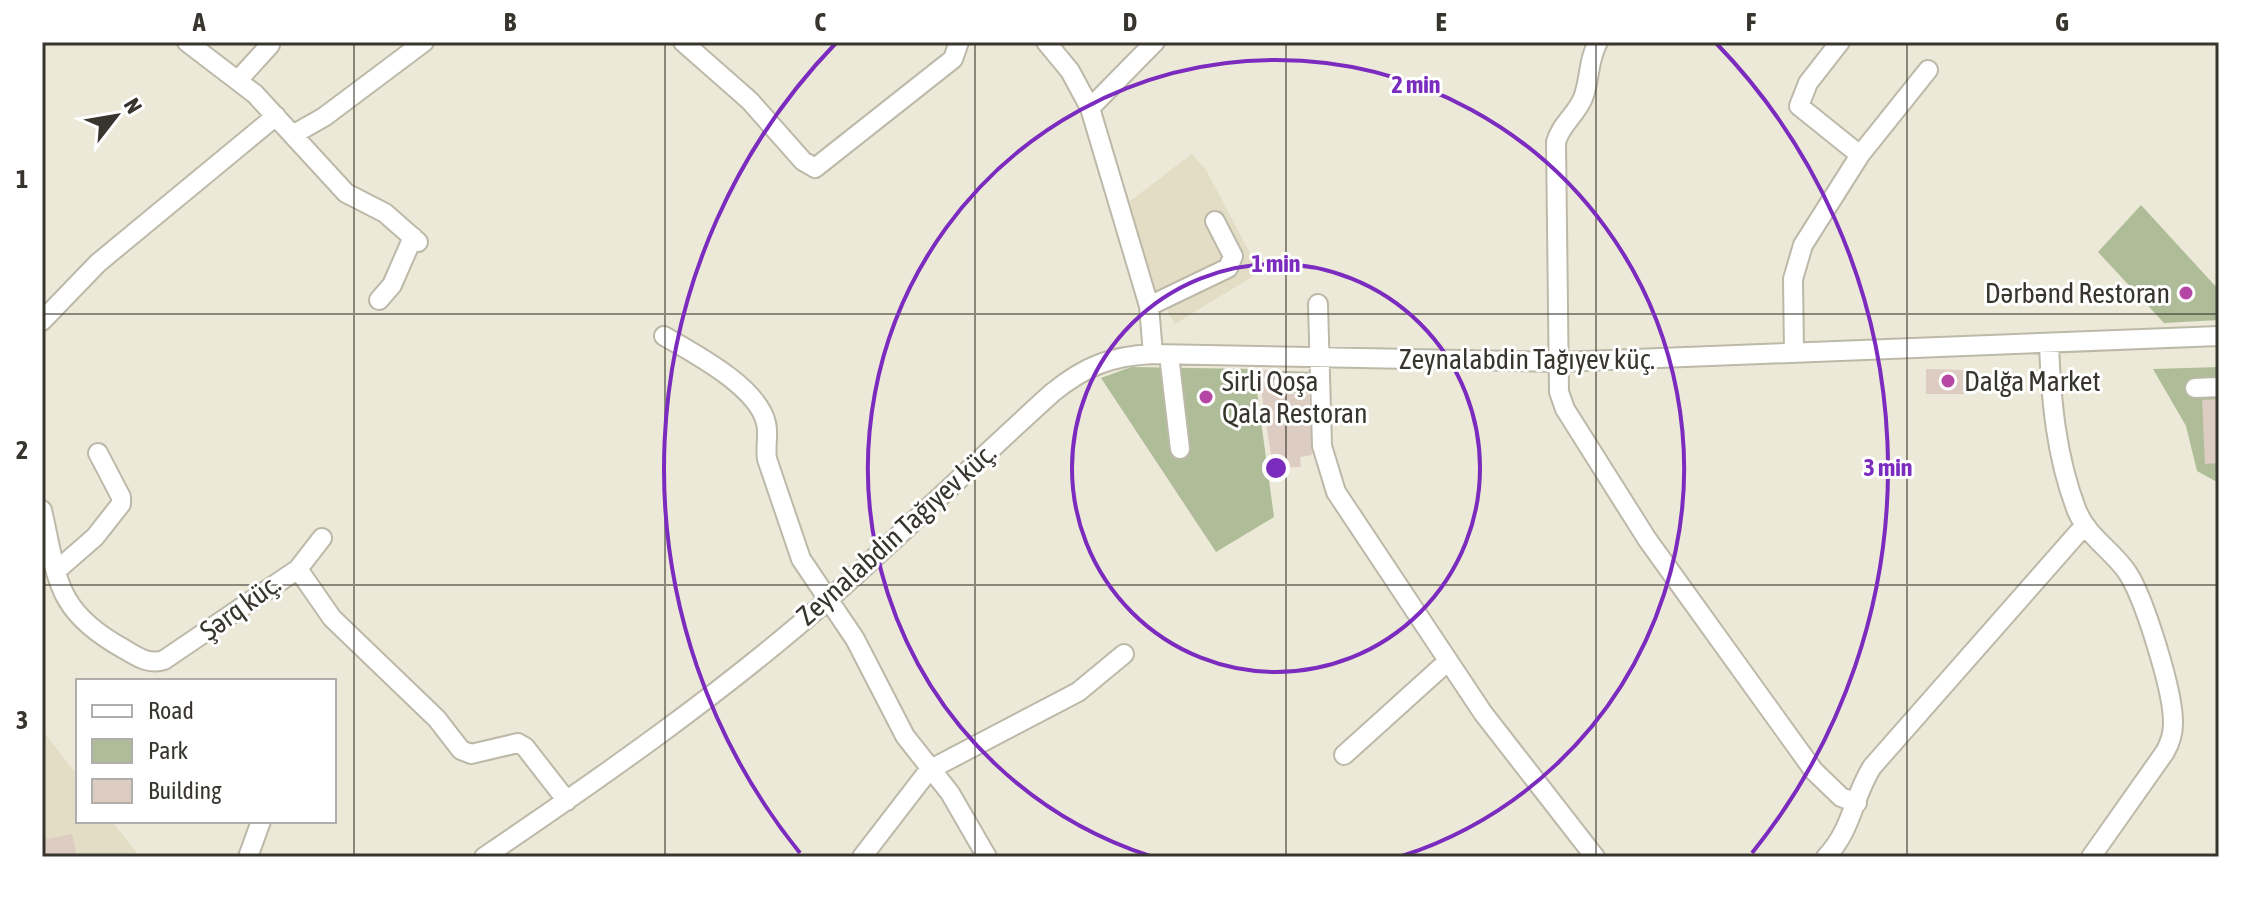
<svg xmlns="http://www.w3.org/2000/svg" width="2261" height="899" font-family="'Asap Condensed',sans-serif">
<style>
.built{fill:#e2ddc4}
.green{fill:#aebd98}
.building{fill:#dcccc1}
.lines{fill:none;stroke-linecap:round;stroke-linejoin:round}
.minor-casing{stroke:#bdb9a9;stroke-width:22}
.minor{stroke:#fff;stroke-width:18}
.grid{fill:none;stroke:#37352e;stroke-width:2;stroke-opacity:0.55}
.ring{fill:none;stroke:#7b2cbf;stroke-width:4}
.poi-dot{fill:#b546a3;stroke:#fff;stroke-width:3}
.labels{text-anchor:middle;stroke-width:6;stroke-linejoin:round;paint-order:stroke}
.poi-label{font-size:28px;fill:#37352e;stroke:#fff;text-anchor:start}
.street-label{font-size:28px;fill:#37352e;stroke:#fff}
.centre{fill:#7b2cbf;stroke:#fff;stroke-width:4}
.ring-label{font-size:24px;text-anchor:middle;font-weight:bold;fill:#7b2cbf;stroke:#fff;stroke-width:6;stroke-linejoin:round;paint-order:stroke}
.neatline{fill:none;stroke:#37352e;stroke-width:3}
.grid-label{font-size:26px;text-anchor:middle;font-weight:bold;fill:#37352e}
</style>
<rect width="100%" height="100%" fill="#ede9d8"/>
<path class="built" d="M1192 154 1206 170 1260 272 1175 324 1152 284 1126 204Z
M42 730 78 776V821H112L140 857H42Z"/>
<path class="green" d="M2141 205 2219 290V320L2164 323 2098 252Z
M1131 367 1254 369 1274 517 1216 552 1101 378Z
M2219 367V483L2197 471 2186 426 2153 369Z"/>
<path class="building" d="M1926 369 1970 370V394H1926Z
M1258 370H1281L1271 381 1277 393 1309 395 1312 455 1300 457 1301 467 1273 468Z
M2219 399V463L2205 464 2202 400Z
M72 834 77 857H42V840Z"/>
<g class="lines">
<defs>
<path id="minor" d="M187 42 255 94 346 193 385 213 418 242
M683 42 750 101 803 161 815 168 953 59 959 42
M1046 42 1070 71 1090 108 1149 306 1153 354
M1598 42C1588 60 1590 80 1583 98 1576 115 1561 124 1556 142L1559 392 1565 409 1647 539 1814 771 1841 797 1857 803
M1840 42 1808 83 1799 106 1860 155
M239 79 270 45
M1090 108 1155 42
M294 134 324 117 424 42
M379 300 392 285 413 237
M1318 304 1322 446 1336 492 1483 713 1595 857
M1149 306 1228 268 1233 256 1215 221
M42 321 98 263 276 116
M664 336C695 354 758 387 766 423 769 434 765 447 767 459L801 559 855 639 905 736 950 793 987 857
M2049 343C2051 400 2056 457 2077 511 2088 537 2112 550 2127 572 2144 597 2174 693 2173 724 2173 735 2170 743 2165 752L2091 857
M1794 353 1793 279 1803 245 1860 155 1928 70
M1169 355 1180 449
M1283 382 1318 383
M2195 388 2219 387
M42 510C58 580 55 611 124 649 137 657 149 665 164 660L298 569 332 618 437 719 461 750 471 754 518 743 525 747 567 801
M298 569 322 538
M56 571 95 537 121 504V497L98 453
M1344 755 1447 662
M248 857 261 821
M484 857C602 777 721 694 829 599 904 532 977 461 1052 393 1085 366 1111 356 1153 354L1559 362 2219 336
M862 857 929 770 1078 692 1124 654
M1826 857C1852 830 1853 797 1872 767L2084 526"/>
</defs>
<use href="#minor" class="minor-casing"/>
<use href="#minor" class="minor"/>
</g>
<path class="grid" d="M354 42V857M665 42V857M975 42V857M1286 42V857M1596 42V857M1907 42V857M42 314H2219M42 585H2219"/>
<g class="ring">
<circle cx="1276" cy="468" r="204"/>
<path d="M1150 856A408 408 0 1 1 1402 856"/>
<path d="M800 853A612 612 0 0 1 836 43M1716 43A612 612 0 0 1 1752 853"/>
</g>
<g class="poi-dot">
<circle cx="2186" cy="293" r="8"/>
<circle cx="1948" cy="381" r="8"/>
<circle cx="1206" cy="397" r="8"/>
</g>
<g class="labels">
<g class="poi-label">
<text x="2170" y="303" text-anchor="end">Dərbənd Restoran</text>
<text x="1222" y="391">Sirli Qoşa<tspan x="1222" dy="32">Qala Restoran</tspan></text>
<text x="1964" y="391">Dalğa Market</text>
</g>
<g class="street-label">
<text x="1527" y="369">Zeynalabdin Tağıyev küç.</text>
<text transform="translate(896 534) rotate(-42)" y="10">Zeynalabdin Tağıyev küç.</text>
<text transform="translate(240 607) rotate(-36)" y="10">Şərq küç.</text>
</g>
</g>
<circle cx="1276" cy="468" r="12" class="centre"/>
<g class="ring-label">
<text x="1416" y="93">2 min</text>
<text x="1276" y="272">1 min</text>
<text x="1888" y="476">3 min</text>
</g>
<rect width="2261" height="899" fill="none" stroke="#ffffff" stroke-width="88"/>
<rect x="76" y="679" width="260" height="144" fill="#ffffff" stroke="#afaeab" stroke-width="2"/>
<rect x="92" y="705" width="40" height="12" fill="#ffffff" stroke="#afaeab" stroke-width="2"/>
<text x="148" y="719" font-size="24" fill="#37352e">Road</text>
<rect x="92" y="739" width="40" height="24" fill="#aebd98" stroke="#afaeab" stroke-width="2"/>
<text x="148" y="759" font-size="24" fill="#37352e">Park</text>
<rect x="92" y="779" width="40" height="24" fill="#dcccc1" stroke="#afaeab" stroke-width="2"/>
<text x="148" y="799" font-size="24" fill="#37352e">Building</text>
<g transform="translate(116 116) rotate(59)" stroke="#ffffff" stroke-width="6" paint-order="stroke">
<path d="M0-6L14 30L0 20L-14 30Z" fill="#37352e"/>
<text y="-12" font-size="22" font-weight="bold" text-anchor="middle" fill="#37352e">N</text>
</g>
<rect x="44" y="44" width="2173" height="811" class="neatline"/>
<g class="grid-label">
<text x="199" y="31">A</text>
<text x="510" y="31">B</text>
<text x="820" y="31">C</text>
<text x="1130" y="31">D</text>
<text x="1441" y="31">E</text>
<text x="1751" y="31">F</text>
<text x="2062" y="31">G</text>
<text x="22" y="188">1</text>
<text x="22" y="459">2</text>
<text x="22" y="729">3</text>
</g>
</svg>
